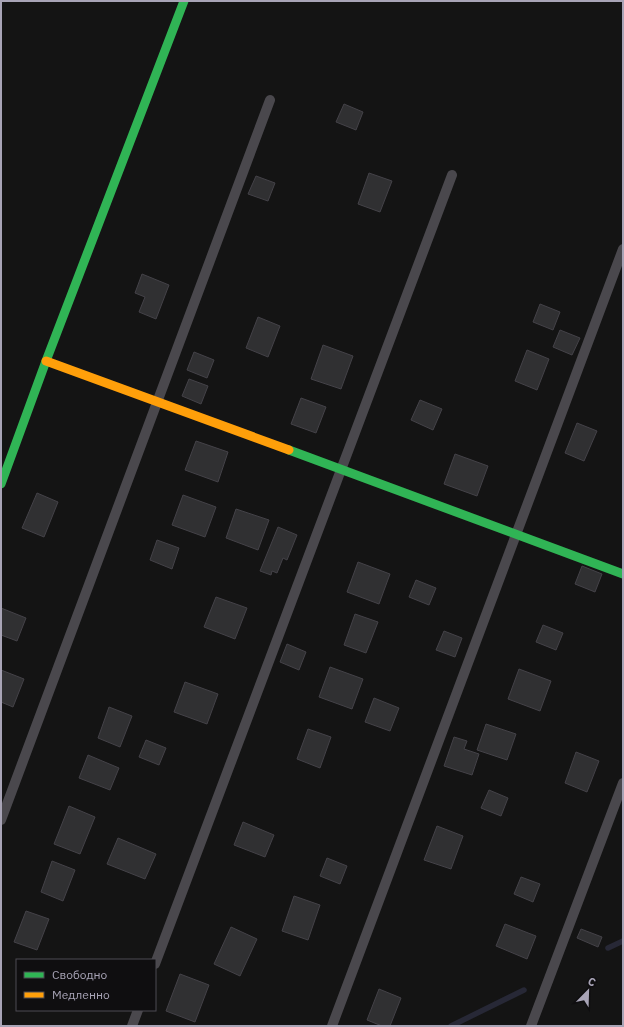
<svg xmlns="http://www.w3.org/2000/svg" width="624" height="1027" font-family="'IBM Plex Sans',sans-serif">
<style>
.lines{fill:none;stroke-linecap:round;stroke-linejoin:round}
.stream{stroke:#272836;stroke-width:5.5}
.building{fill:#303032;stroke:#444248}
.lane{stroke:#4a484d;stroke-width:10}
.fast{stroke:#30b455;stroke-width:9}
.slow{stroke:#ff9f0a;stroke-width:9}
</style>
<rect width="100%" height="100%" fill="#141414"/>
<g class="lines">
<path class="stream" d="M608 948 623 941
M451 1026 524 990"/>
</g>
<path class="building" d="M344 104 363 112 356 130 336 122Z
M369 173 392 181 380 212 358 204Z
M256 176 275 183 268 201 248 194Z
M142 274 169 285 156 319 139 312 145 297 135 293Z
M540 304 560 312 553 330 533 322Z
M258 317 280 326 268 357 246 348Z
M560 330 580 338 572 355 553 347Z
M323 345 353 356 341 389 311 379Z
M527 350 549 359 537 390 515 381Z
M194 352 214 360 207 378 187 370Z
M189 379 208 386 201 404 182 396Z
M301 398 326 407 316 433 291 424Z
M420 400 442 409 433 430 411 420Z
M577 423 597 431 584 461 565 453Z
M196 441 228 452 218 482 185 470Z
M455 454 488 466 477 496 444 484Z
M37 493 58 502 44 537 22 528Z
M183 495 216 507 205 537 172 525Z
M236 509 269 520 258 550 226 538Z
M278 527 297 535 287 560 283 558 277 573 272 571 271 575 260 571Z
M157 540 179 548 172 569 150 560Z
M358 562 390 574 379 604 347 592Z
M582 566 602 574 595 592 575 584Z
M416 580 436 588 429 605 409 597Z
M216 597 247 608 235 639 204 627Z
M1 608 26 618 17 641 1 635Z
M355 614 378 622 366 653 344 645Z
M543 625 563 633 556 650 536 642Z
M444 631 462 638 455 657 436 650Z
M287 644 306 652 299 670 280 662Z
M330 667 363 679 352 709 319 697Z
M519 669 551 681 540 711 508 699Z
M1 670 24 679 13 707 1 702Z
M185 682 218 694 207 724 174 712Z
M374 698 399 708 390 731 365 722Z
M109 707 132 716 120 747 98 738Z
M486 724 516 734 507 760 477 750Z
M308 729 331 737 320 768 297 759Z
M454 737 467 741 464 749 479 754 472 775 444 766Z
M146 740 166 748 159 765 139 757Z
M576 752 599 761 587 792 565 783Z
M88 755 119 768 110 790 79 778Z
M489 790 508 798 501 816 481 808Z
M69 806 95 817 80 854 54 844Z
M243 822 274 835 265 857 234 845Z
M437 826 463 836 451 869 424 860Z
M118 838 156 854 145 879 107 864Z
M327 858 347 866 340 884 320 876Z
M52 861 75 870 63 901 41 892Z
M521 877 540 884 533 902 514 894Z
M294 896 320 905 308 940 282 931Z
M26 911 49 919 37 950 14 942Z
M505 924 536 936 527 959 496 946Z
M231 927 257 939 240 976 214 964Z
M581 929 602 937 598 947 577 938Z
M180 974 209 985 195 1022 166 1011Z
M379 989 401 998 390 1026H382L367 1020Z"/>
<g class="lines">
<path class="lane" d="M1 820 270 100
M155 964 452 175
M132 1026 138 1010
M332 1026 623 249
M531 1026 623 783"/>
<path class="fast" d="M289 450 623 574
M1 484 46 361 184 1"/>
<path class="slow" d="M46 361 289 450"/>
</g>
<rect width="624" height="1027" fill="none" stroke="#a8a4b6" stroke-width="4"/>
<rect x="16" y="959" width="140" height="52" fill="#0f0e10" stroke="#4c4a52"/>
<rect x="24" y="972" width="20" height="6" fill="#30b455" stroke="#4c4a52"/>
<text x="52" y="979" font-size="12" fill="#a8a4b6">Свободно</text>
<rect x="24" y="992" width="20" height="6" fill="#ff9f0a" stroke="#4c4a52"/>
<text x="52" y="999" font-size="12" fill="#a8a4b6">Медленно</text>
<g transform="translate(588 991) rotate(23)" stroke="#0f0e10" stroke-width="3" paint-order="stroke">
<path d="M0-3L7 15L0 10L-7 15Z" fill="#a8a4b6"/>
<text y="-6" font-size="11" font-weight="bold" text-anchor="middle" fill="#a8a4b6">С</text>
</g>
</svg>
